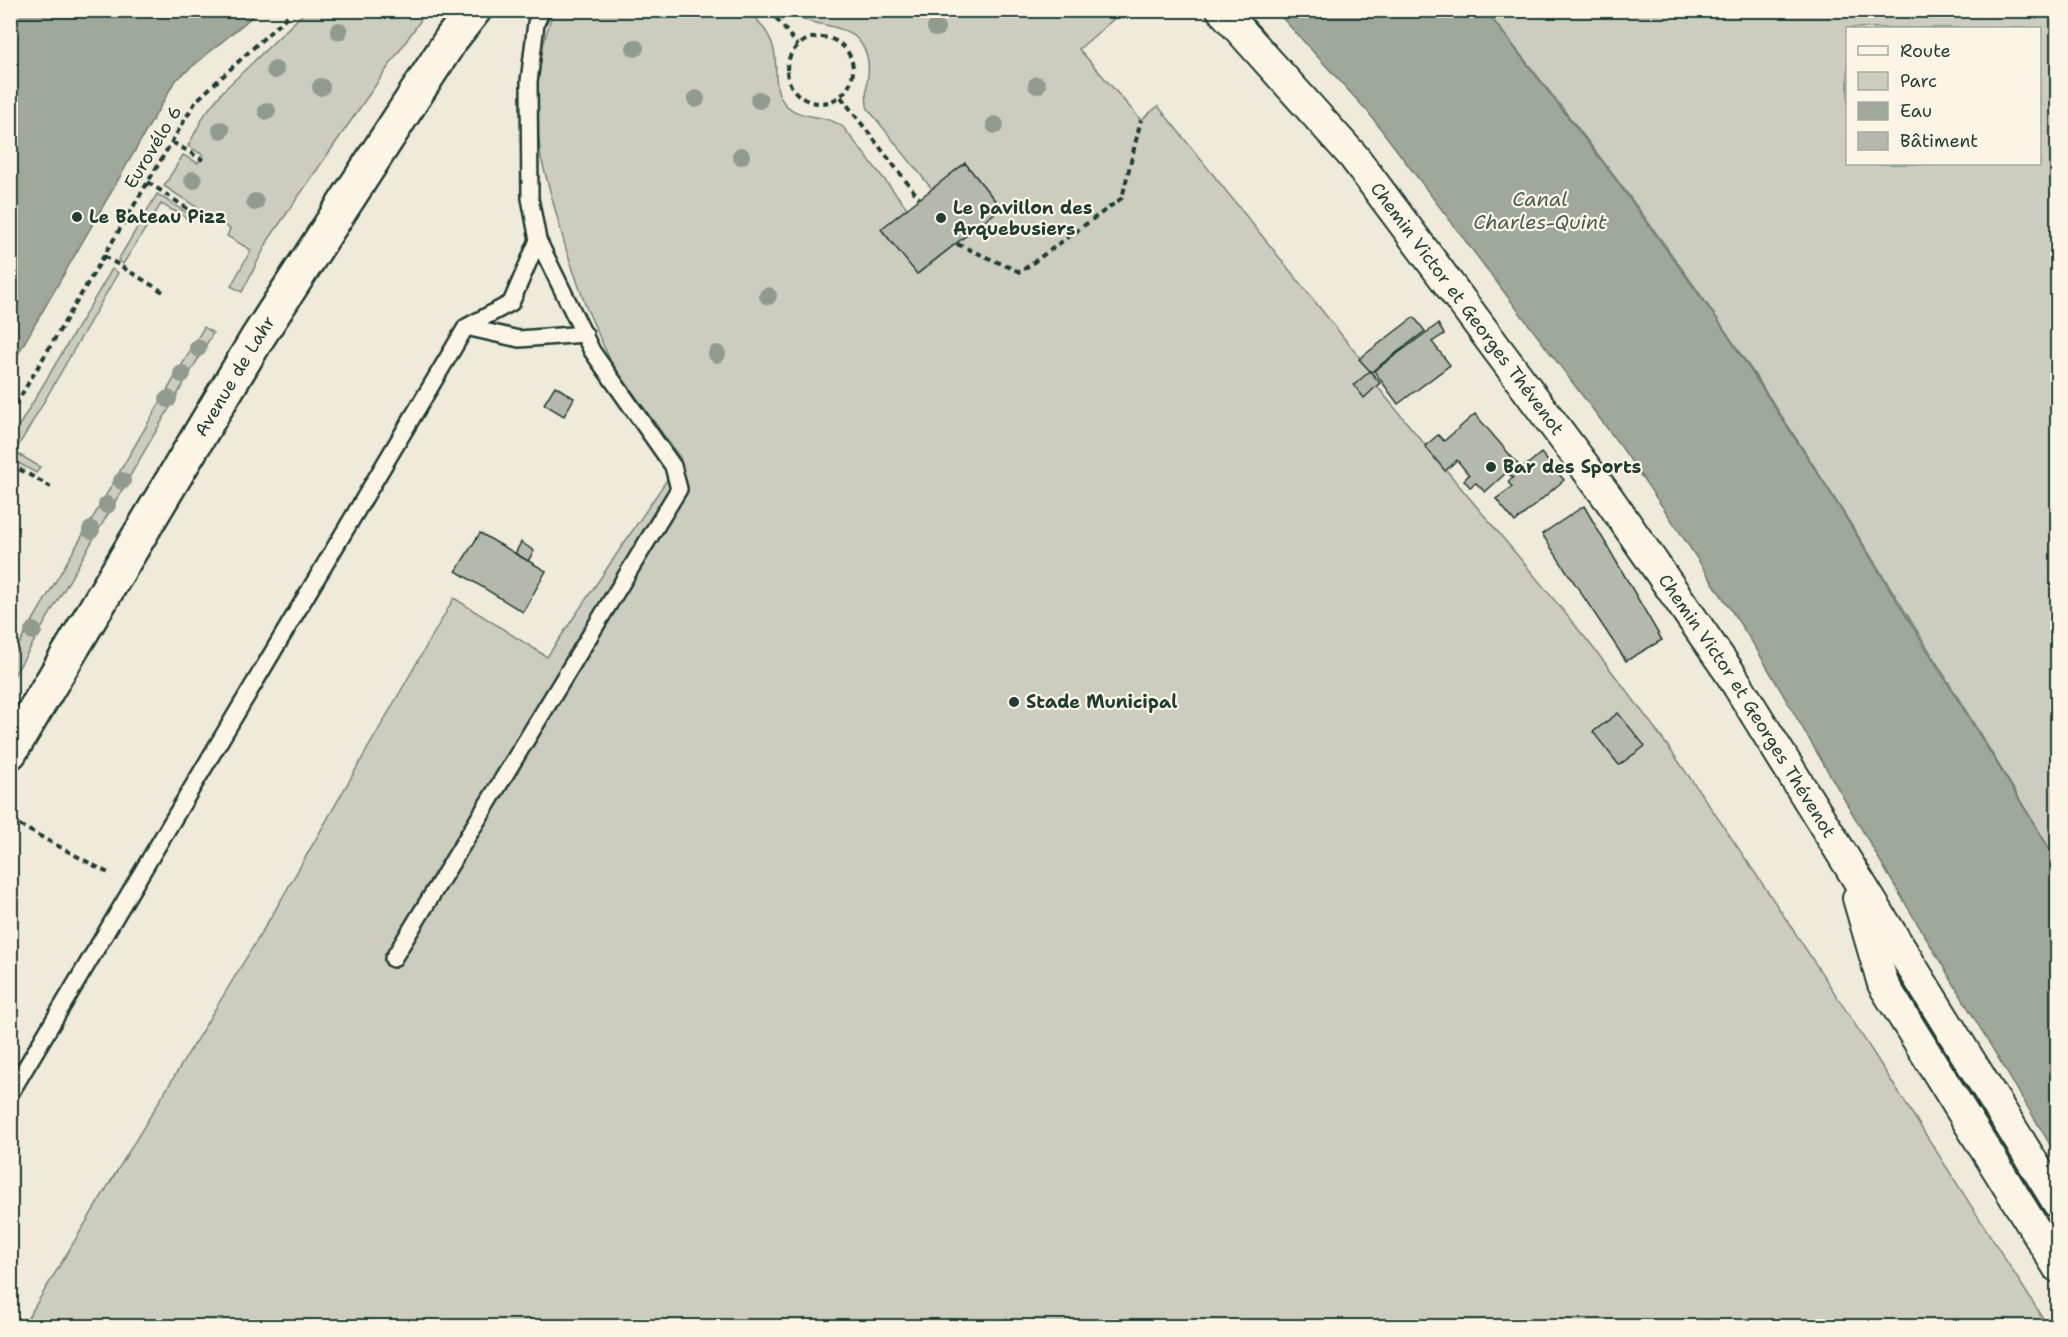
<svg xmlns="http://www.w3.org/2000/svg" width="2068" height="1337" font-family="'Shantell Sans',sans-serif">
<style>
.green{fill:#cccdbf;stroke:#76857a;stroke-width:1.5;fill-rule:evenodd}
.water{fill:#9fa89a;stroke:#6c7d71;stroke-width:1.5}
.building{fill:#b5b9ad;stroke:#1f3d34;stroke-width:1.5}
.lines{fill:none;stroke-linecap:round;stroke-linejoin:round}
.lane-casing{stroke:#1f3d34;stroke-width:20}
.street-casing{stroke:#1f3d34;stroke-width:34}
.secondary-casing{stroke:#1f3d34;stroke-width:38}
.path{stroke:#1f3d34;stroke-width:4;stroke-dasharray:6 4.5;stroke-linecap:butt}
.lane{stroke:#fcf5e5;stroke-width:15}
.street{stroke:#fcf5e5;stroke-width:30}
.secondary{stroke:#fcf5e5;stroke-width:33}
.tree{fill:#909b8e}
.poi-dot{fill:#1f3d34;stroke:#fcf5e5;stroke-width:2}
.labels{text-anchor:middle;stroke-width:4.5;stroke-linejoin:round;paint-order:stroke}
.street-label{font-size:18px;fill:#1f3d34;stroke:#fcf5e5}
.poi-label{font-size:18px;font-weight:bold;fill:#1f3d34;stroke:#fcf5e5;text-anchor:start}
.water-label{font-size:20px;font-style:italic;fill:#455d53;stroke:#fcf5e5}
</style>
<rect width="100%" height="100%" fill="#efeada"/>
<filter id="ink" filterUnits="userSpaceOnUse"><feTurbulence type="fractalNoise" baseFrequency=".0167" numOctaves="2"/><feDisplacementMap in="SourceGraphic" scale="12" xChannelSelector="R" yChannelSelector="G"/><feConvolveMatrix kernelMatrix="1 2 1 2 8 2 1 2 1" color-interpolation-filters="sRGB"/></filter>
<g filter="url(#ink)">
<path class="green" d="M553 10 750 11C759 22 771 35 774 50 778 67 772 90 785 104 801 121 826 113 843 127L907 208 881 229 918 274 1001 208 965 163 932 189 868 109C862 91 873 70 866 53 853 17 812 32 791 11H1123L1079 49 1141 120 1158 106 1380 383 1377 386C1474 507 1579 622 1669 748 1802 936 1924 1133 2048 1326H23L274 912 454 598 547 657 681 459 611 362 586 307 566 249 541 158 535 106 543 46Z
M306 11H427L269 239 242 292 231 286 251 250 227 236 230 229 164 186 183 155 198 163 203 155 188 146 205 114 223 91Z
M1486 11H2057V861C1947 679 1837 496 1718 320 1645 214 1566 111 1486 11ZM1848 28H2040V164H1848Z
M157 194 189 214 187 218 161 204 123 264 118 260Z
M112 269 118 273 15 452 40 467 36 473 11 459V439Z
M204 327 213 333 11 681V658Z"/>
<path class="water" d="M23 11H259L175 81 11 366 10 22Z
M1276 11H1486L1605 165 1717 319 1830 492 2057 861V1156L1889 876 1756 648 1679 531 1622 448 1368 112Z"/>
<path class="building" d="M965 163 1001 208 917 274 881 229Z
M1414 317 1425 331 1371 372 1359 359Z
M1438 324 1444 334 1432 342 1450 365 1398 404 1374 371Z
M1370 371 1380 383 1364 398 1354 385Z
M555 386 574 398 564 416 544 404Z
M1475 414 1522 469 1541 453 1564 480 1515 522 1496 499 1512 487 1508 482 1513 478 1507 472 1485 492 1476 483 1470 487 1464 480 1469 475 1457 460 1445 471 1425 446 1438 435 1444 441Z
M1584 506 1662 640 1626 661 1542 534Z
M480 533 546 571 523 612 456 571Z
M521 542 534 551 528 561 515 554Z
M1618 713 1645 746 1619 765 1593 732Z"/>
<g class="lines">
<defs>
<path id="lane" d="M466 327 519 339 585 334
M393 959 679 489 673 466 592 351 538 240 530 198 529 82 536 23 542 10
M10 1094 466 327 511 303 538 240"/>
<g id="street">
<path id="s1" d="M1222 10 1354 157 1609 499 1730 673 2058 1203"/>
<path d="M1858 898 1883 984 2058 1267"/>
</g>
<g id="secondary">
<path id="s2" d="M10 752 258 337 452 38 474 10"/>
</g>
</defs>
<use href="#lane" class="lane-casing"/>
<use href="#street" class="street-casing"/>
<use href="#secondary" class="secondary-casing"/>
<path class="path" d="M770 10 798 46
M787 70a33 33 0 1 1 66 0a33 33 0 1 1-66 0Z
M841 97 919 198
M172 142 203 160
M148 182 207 222
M957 244 1020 272 1122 198 1141 120
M104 256 165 293
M10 414 196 101 294 10
M10 464 51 487
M10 820 110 874"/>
<use href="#lane" class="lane"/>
<use href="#street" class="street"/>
<use href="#secondary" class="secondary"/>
</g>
<g class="tree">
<circle cx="936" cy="28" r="9"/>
<circle cx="339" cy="31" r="9"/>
<circle cx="635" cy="48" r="9"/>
<circle cx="275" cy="70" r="9"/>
<circle cx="1037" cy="85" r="9"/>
<circle cx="321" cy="87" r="9"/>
<circle cx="696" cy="99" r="9"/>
<circle cx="759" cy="100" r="9"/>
<circle cx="267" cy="111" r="9"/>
<circle cx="995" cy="125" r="9"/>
<circle cx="221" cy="130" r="9"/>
<circle cx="741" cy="156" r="9"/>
<circle cx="193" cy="180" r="9"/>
<circle cx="255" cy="202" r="9"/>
<circle cx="768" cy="296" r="9"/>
<circle cx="198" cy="348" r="9"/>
<circle cx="717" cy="354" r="9"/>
<circle cx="182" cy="374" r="9"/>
<circle cx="168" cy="399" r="9"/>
<circle cx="122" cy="481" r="9"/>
<circle cx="107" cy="505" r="9"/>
<circle cx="91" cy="530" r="9"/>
<circle cx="33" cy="631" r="9"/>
</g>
</g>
<g class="poi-dot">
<circle cx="77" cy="217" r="6"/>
<circle cx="941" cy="218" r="6"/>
<circle cx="1491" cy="467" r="6"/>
<circle cx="1014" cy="702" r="6"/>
</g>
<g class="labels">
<g class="street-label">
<text transform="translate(153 147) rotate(-59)" y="6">Eurovélo 6</text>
<text dy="6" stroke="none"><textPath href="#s1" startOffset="387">Chemin Victor et Georges Thévenot</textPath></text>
<text dy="6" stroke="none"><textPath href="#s2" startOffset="438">Avenue de Lahr</textPath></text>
<text dy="6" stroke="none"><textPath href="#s1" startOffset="873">Chemin Victor et Georges Thévenot</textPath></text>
</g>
<g class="poi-label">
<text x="953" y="214">Le pavillon des<tspan x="953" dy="21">Arquebusiers</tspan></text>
<text x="89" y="223">Le Bateau Pizz</text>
<text x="1503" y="473">Bar des Sports</text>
<text x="1026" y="708">Stade Municipal</text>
</g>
<g class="water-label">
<text x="1540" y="206">Canal<tspan x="1540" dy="23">Charles-Quint</tspan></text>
</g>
</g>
<rect width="2068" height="1337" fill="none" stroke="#fcf5e5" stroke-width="36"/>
<rect x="18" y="18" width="2032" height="1301" fill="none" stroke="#1f3d34" stroke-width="2" filter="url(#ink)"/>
<rect x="1846" y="27" width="195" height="138" fill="#fcf5e5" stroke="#a4ab9e" stroke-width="1.5"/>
<rect x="1858" y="46" width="30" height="9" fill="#fcf5e5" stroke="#a4ab9e" stroke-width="1.5"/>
<text x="1900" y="57" font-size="18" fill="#1f3d34">Route</text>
<rect x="1858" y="72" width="30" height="18" fill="#cccdbf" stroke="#a4ab9e" stroke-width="1.5"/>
<text x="1900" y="87" font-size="18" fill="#1f3d34">Parc</text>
<rect x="1858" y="102" width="30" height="18" fill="#9fa89a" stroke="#a4ab9e" stroke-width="1.5"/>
<text x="1900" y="117" font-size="18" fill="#1f3d34">Eau</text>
<rect x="1858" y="132" width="30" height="18" fill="#b5b9ad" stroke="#a4ab9e" stroke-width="1.5"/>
<text x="1900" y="147" font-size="18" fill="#1f3d34">Bâtiment</text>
</svg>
